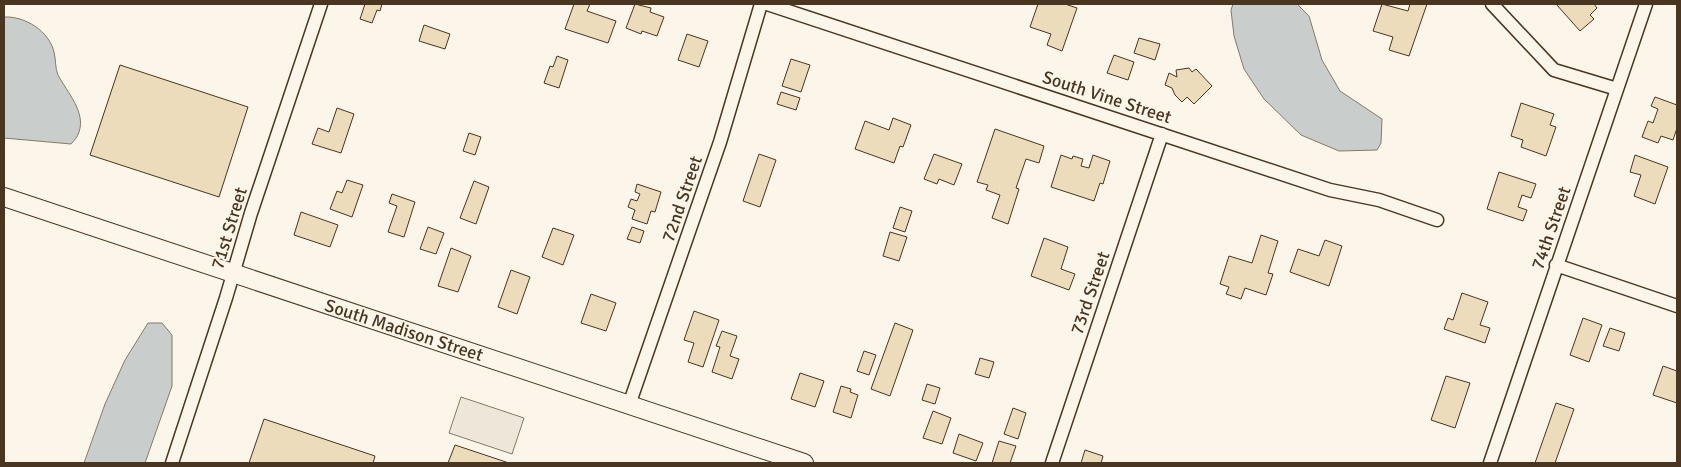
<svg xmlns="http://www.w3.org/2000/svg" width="1681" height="467" font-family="Signika,sans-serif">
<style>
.parking{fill:#ede7d9;stroke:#887966}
.water{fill:#c9cecd;stroke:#887966}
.building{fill:#ecdcbc;stroke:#4a3520}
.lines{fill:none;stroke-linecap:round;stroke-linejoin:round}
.street-casing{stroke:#4a3520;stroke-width:15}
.secondary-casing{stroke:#4a3520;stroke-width:20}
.street{stroke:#fbf6e9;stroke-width:12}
.secondary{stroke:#fbf6e9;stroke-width:18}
.labels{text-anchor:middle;stroke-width:4;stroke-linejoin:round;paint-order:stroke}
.street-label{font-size:18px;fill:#4a3520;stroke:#fbf6e9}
</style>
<rect width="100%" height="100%" fill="#fbf6e9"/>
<path class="parking" d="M461 397 524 418 512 454 449 433Z"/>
<path class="water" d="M1233 4H1297L1309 16 1322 60 1340 91 1382 119 1381 143 1377 150 1339 151 1301 135 1264 99 1244 69 1234 36 1231 10Z
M4 17C25 16 49 31 54 52 56 60 55 68 58 75 67 92 86 112 79 132 78 136 74 141 71 144L4 138Z
M148 323H162L172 335V386L145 463H84L105 404 125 360Z"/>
<path class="building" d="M365 4H382L380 11 377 10 372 23 360 19Z
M574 4H590L587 11 616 21 608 43 565 29Z
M635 4 651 8 650 12 664 17 657 36 642 31 641 34 626 28Z
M1038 4H1065L1077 8 1062 51 1047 45 1051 34 1030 27Z
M1382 4 1408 11 1410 4H1427L1409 56 1389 50 1393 37 1373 31Z
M1556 4H1594L1597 8 1590 15 1594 19 1580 31Z
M424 25 450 34 445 49 419 41Z
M687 34 708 41 699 67 678 60Z
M1139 38 1160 44 1155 60 1134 53Z
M1114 55 1134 62 1128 80 1107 73Z
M557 56 568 60 559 88 544 83 550 66 553 67Z
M791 59 810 65 801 92 782 86Z
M120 65 248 107 219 197 90 155Z
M1189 68 1192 72 1196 69 1212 86 1194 104 1187 97 1182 102 1175 95 1172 88 1165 85 1169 73 1177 77 1176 70Z
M781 92 800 98 796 110 777 104Z
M1655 97 1677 105V128L1673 140 1661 136 1658 143 1642 137 1648 121 1653 123 1658 109 1651 106Z
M1521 103 1554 114 1550 125 1556 127 1546 156 1521 147 1523 140 1511 136Z
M337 108 354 114 341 153 312 144 318 128 329 132Z
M893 118 911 125 903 147 900 146 894 163 855 149 865 121 889 130Z
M995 129 1044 146 1039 163 1026 159 1016 188 1019 189 1008 224 992 218 1000 195 986 190 988 185 977 182Z
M469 133 481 137 475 155 463 151Z
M759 154 776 160 760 207 743 201Z
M934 154 962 164 954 185 939 179 937 184 924 179Z
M1061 155 1072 159 1073 156 1083 159 1081 166 1089 168 1093 155 1110 161 1103 184 1100 183 1094 201 1051 187Z
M1635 155 1668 167 1655 204 1634 196 1641 175 1630 172Z
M1499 172 1536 184 1531 198 1522 195 1518 207 1527 210 1523 221 1487 209Z
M347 180 363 185 352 217 330 209 337 191 342 193Z
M474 181 489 187 476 224 460 218Z
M637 184 661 192 655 212 651 211 647 224 632 219 635 210 628 207 631 199 637 201 640 194 635 192Z
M392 194 415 202 404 237 388 232 397 206 389 203Z
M900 207 912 211 905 232 893 228Z
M301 212 338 225 330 247 294 235Z
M428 227 444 233 436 254 420 249Z
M632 227 644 231 640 243 627 239Z
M553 228 574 235 563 265 542 257Z
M890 232 907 237 899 261 883 256Z
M1261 235 1278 241 1268 273 1273 274 1266 295 1245 288 1241 299 1226 294 1229 287 1220 284 1229 256 1252 263Z
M1044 238 1068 247 1061 269 1075 274 1069 290 1031 276Z
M1325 240 1342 246 1329 286 1290 272 1298 249 1319 256Z
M451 248 471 256 458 292 438 286Z
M511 270 530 277 517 314 498 307Z
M1462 293 1488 302 1480 325 1490 328 1485 343 1444 329 1448 318 1453 320Z
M591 294 616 303 606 331 581 323Z
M694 311 719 320 703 367 688 362 694 343 684 340Z
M1583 318 1602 325 1589 362 1570 355Z
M895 323 913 330 890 396 871 389Z
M1610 328 1625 333 1619 351 1603 346Z
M722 331 737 336 730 356 739 359 732 379 712 372 720 347 716 346Z
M864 351 876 355 869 375 857 371Z
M980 358 994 362 989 378 975 374Z
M1663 366 1677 371V403L1653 395Z
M800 373 824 381 815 407 791 399Z
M1446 376 1470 383 1455 428 1431 420Z
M927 384 940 388 935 404 922 400Z
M841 386 851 389 850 392 858 395 851 418 833 412Z
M1556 403 1574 409 1555 463H1535Z
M1013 408 1026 413 1018 439 1004 434Z
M933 411 951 418 942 444 923 438Z
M264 419 375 456 373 463H249Z
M959 434 983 443 976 461 953 453Z
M999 441 1016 446 1010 463H992Z
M455 445 509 463H448Z
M1085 450 1103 456 1101 463H1081Z"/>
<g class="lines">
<defs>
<path id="street" d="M767 4 1330 190 1379 200 1437 220
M1492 4 1554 70 1617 89
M1556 265 1677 306
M629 405 720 142 761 4
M172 463 226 298 251 213 321 4
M1052 463 1162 134
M1490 463 1646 4"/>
<path id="secondary" d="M4 197 804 463"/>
</defs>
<use href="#street" class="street-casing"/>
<use href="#secondary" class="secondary-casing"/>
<use href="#street" class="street"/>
<use href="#secondary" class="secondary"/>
</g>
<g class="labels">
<g class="street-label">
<text transform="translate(1107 97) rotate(18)" y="6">South Vine Street</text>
<text transform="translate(682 199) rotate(-71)" y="6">72nd Street</text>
<text transform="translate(229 228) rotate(-73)" y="6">71st Street</text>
<text transform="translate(1551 228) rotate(-71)" y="6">74th Street</text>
<text transform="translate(1090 293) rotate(-71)" y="6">73rd Street</text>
<text transform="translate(404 330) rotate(18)" y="6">South Madison Street</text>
</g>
</g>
<rect width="1681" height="467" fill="none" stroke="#4a3520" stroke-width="10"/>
</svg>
